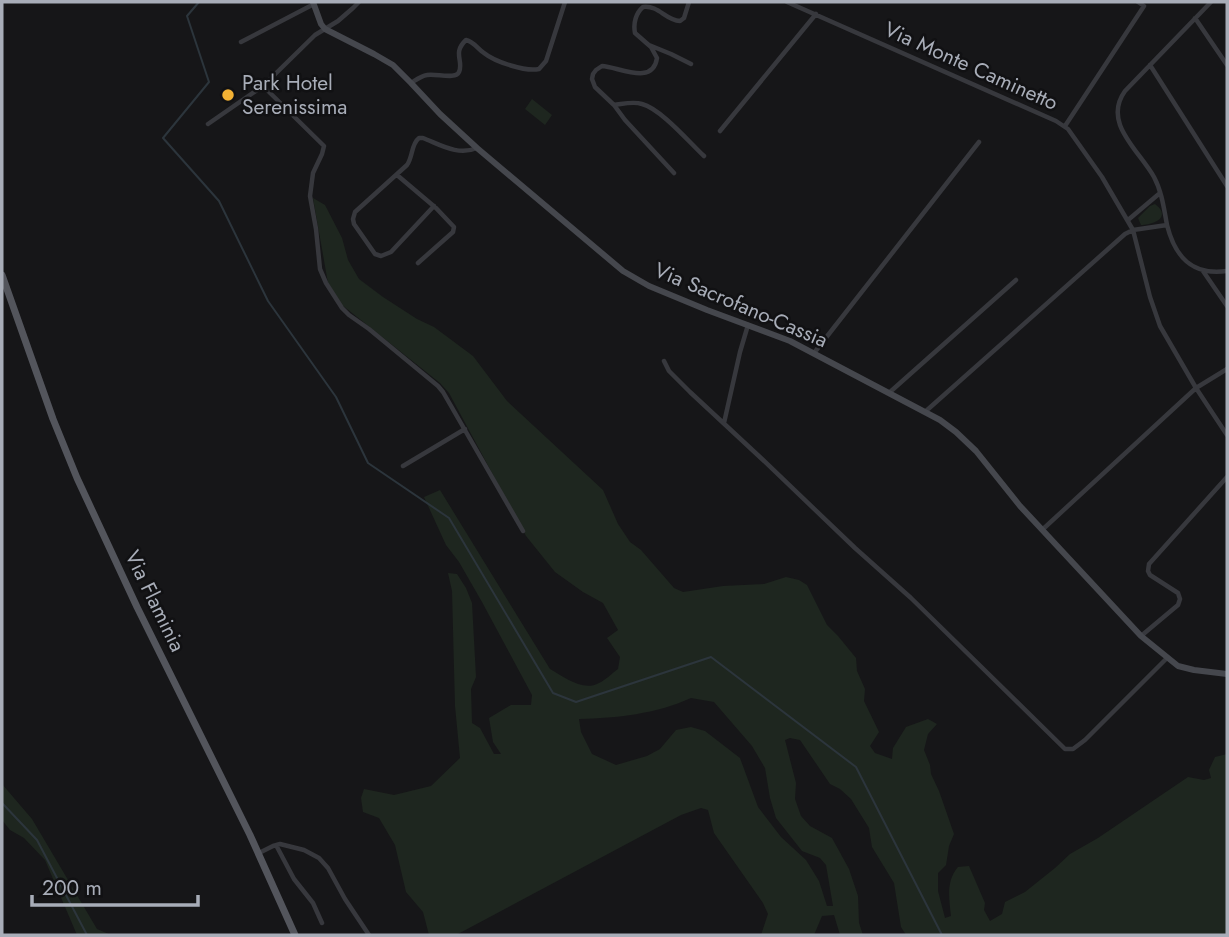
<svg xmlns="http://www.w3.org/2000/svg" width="1229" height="937" font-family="Jost,sans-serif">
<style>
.green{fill:#1e261f;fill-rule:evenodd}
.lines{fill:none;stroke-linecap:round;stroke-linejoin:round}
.stream{stroke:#2c353c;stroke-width:2}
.street{stroke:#37383d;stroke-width:4.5}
.secondary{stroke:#45474d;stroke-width:6}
.primary{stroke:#53555c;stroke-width:7}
.poi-dot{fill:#f2b134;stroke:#111113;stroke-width:2.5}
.labels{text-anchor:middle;stroke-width:5;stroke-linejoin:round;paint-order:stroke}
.street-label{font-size:21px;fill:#a8adb8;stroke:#111113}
.poi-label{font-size:21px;fill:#a8adb8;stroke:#111113;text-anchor:start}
</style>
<rect width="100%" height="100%" fill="#161618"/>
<path class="green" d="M532 99 552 115 545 125 525 109Z
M313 198 325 205 342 238 348 260 359 279 383 297 417 319 434 327 473 356 507 401 603 490 618 524 630 542 641 550 674 588 683 592 723 586 764 584 786 577 799 580 807 585 827 625 838 636 856 658 857 671 865 689 864 701 879 732 870 746 875 753 892 759 893 748 906 727 928 719 937 724 928 734 924 750 930 765 931 774 939 791 954 834 949 846 946 865 938 873V891L945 918 951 916C949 898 946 881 958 867L969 866 985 903 984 910 990 921 1002 914 1005 902 1025 892 1055 868 1070 854 1098 838 1188 777 1204 780 1211 778 1209 770 1215 757 1227 754V935H906L901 927 894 883 872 847 869 828 851 799 840 789 830 784 800 740 790 738 785 740 796 783 795 799 801 816 810 826 832 838 849 869 858 896 859 923 863 935H840L834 915 822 916 814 935H761L768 914 763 903 714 833 708 810 701 808 681 815 456 935H429L423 912 406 892 395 845 379 818 363 812 361 798 364 789 394 795 431 786 460 758 455 706 452 591 448 573 457 574 466 588 472 603 476 677 471 689 472 723 480 728 494 754H501L493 742 489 718 511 705H531L532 695 482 602 459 562 446 545 424 497 440 490 550 669C564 677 583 692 599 683 606 680 612 673 618 669L620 657 607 638 618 630 603 603 583 592 555 572 526 536 449 393 440 383 342 305 328 283ZM691 698 714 702 752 746 765 768 770 798 776 818 802 851 820 858 826 865 833 906H827L819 881 806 860 781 837 758 807 740 758 705 731 691 727 676 730 660 749 647 756 616 765 592 754 581 732 579 719C617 718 656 714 691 698Z
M1155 204C1172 217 1154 225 1141 225L1138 218 1150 206Z
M2 784 32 819 97 929 111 935H77L45 860 24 838 10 830 2 820Z"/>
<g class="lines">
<path class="stream" d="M199 2 187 16 209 82 163 138 219 201 268 301 336 397 368 463 449 518 553 693 576 702 711 657 856 767 942 935
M2 803 37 840 87 935"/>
<path class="street" d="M787 2 1056 121 1068 129 1102 177 1133 230 1150 297 1160 326 1196 388 1042 530
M1195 18 1227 65
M241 42 314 4
M649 45 671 54 691 64
M1150 65 1227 186
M411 83C416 80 421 76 427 75 435 73 456 80 459 72 464 61 452 53 466 40 474 42 477 48 484 53 495 62 526 72 539 69L546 61 565 2
M263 86 324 146 322 154 313 173 310 196 316 229 320 269 326 283 342 308 349 315 369 329 438 386 443 392 523 531
M614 105C623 104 633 101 642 104 661 109 689 142 704 156
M208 124 263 86 315 35 338 21 353 8 359 2
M1065 126 1144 6 1138 2
M720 131 816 14
M674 173 625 120 614 105 595 87 592 79 593 74 596 70 602 66C619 67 653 86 657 58L651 47 635 33C633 23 636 13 643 7 659 5 665 20 680 21L684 18 689 2
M397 175 436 208 454 227 453 232 418 263
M434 206 391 252 381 256 375 254 354 224 353 219 355 212 407 165C413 157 411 144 419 138H423C441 145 458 156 477 148
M1128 220 1160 193
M1167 225C1175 257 1192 276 1227 271
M1203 271 1227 306
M814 353 979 142
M664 361 669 371 690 392 762 459 855 548 911 598 1065 749H1073L1085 740 1167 658
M1227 369 1196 388 1227 435
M890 392 1016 280
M926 411 1125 234 1133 230 1167 225C1164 209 1162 192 1154 177 1139 150 1102 123 1125 91L1211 2
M724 423 740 352 748 325
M403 466 465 429
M1141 636 1178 605 1180 599 1178 593 1150 575 1148 571 1149 564 1227 477
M276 845 294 879 313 903 322 923
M259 853 273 846 280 844 304 850 319 858 328 868 345 899 369 935"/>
<path class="secondary" d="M313 2 321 24 325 29 374 54 393 65 411 83 440 114 477 148 623 271 649 286 707 310 790 341 940 420 956 432 976 451 1020 506 1141 636 1178 666 1194 670 1227 674"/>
<path class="primary" d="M2 275 53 419 77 478 137 607 250 835 295 935"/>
</g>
<circle class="poi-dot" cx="228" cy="95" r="7"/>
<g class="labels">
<g class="street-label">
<text transform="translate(971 66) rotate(24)" y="7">Via Monte Caminetto</text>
<text transform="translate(741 305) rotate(23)" y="7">Via Sacrofano-Cassia</text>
<text transform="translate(155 601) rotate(64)" y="7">Via Flaminia</text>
</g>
<g class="poi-label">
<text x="242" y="90">Park Hotel<tspan x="242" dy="24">Serenissima</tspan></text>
</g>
</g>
<rect width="1229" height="937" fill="none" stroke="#a8adb8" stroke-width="7"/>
<path d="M32 895v10h166v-10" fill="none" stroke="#a8adb8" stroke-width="3.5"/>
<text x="42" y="895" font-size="21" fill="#a8adb8" stroke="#111113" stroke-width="5" paint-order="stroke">200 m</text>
</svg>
